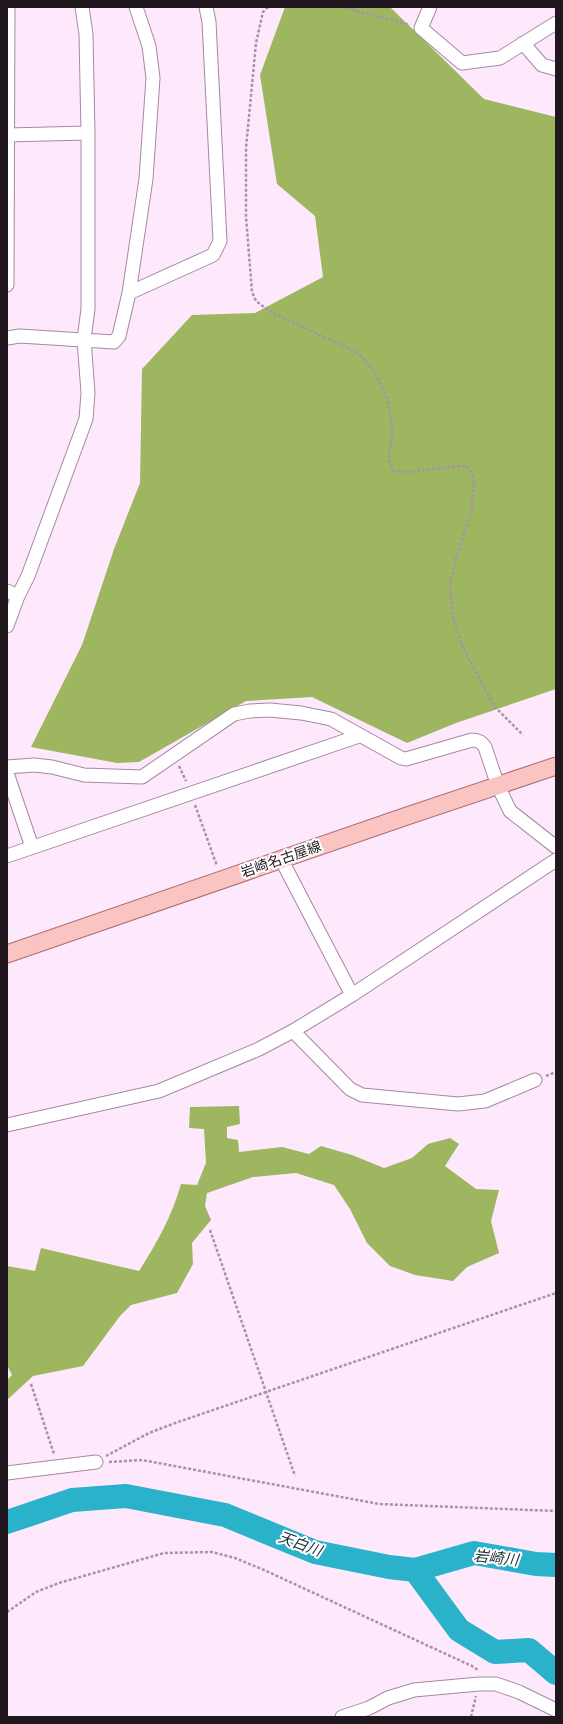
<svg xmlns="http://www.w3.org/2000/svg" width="563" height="1724" font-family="'Exo 2','Noto Sans JP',sans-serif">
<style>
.forest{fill:#9fb661}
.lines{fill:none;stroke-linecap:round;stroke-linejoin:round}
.river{stroke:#2ab2ca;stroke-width:24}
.minor-casing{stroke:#a28aa0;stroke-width:15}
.major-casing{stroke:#ab6d6f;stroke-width:19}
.path{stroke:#a594a3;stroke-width:2.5;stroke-dasharray:3 2;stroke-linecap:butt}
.minor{stroke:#fff;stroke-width:13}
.major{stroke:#fac4c2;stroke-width:17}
.labels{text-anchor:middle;stroke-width:4;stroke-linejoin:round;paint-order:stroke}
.street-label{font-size:14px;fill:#20171f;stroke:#fff}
.water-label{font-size:15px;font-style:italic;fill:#1b3136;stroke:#fff}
</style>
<rect width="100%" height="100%" fill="#fee9fc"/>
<path class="forest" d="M285 7H390L484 99 556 117V689L456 723 407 743 312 697 246 701 139 762 117 763 31 747 82 645 114 549 140 483 142 369 192 315 255 313 323 277 315 216 277 184 260 75Z
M239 1106 240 1124 227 1127V1138L238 1140 239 1152 282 1147 309 1154 321 1146 352 1155 384 1168 412 1158 428 1144 450 1138 459 1144 445 1166 476 1189 499 1190 491 1221 499 1253 467 1267 453 1281 415 1275 390 1266 367 1243 350 1209 334 1185 296 1173 253 1177 207 1193 205 1206 211 1220 192 1243 193 1264 177 1293 131 1305 120 1316 83 1366 33 1376 7 1400V1380L12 1375 7 1365V1266L35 1271 41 1248 139 1271C157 1243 172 1216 181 1184L197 1185 206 1163 204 1129 189 1128 190 1107Z"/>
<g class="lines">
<path class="river" d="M7 1522 72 1500 126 1496 225 1515 315 1552 389 1567 415 1570 474 1553 536 1564 556 1565
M415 1570 459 1630 495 1652 529 1650 556 1673"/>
<defs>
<path id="minor" d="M430 7 421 28 462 63 500 58 556 23
M523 43 542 65 556 69
M7 135 88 133
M7 285 8 7
M129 293 213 255 220 241 209 22 206 7
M7 338 20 336 114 342 119 336 129 293 146 179 153 78 149 46 136 7
M7 591 18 596 7 626
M18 596 28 576 86 419 88 393 84 339 88 309V133L86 34 82 7
M7 767 34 765 52 767 84 775 142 777 234 714 250 711 270 710 301 713 331 719 401 758 406 759 472 740C477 740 482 742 485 747L498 786 510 811 556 847
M7 773 32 847
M7 856 359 736
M281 859 352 995
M293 1031 350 1089 362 1095 458 1104 485 1101 535 1080
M7 1125 159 1091 259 1049 293 1031 352 995 556 860
M7 1473 96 1462
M342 1717 369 1708 388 1698 414 1690 479 1684H496L519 1692 556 1710"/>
<path id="major" d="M7 954 407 816 556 766"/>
</defs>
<use href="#minor" class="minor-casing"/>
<use href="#major" class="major-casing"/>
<path class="path" d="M268 7 263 12 256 43 246 148V217L252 292 256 301 271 312 358 353C380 374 390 399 392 429 393 444 384 458 394 471L407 472 459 466H466L470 470 473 476 474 485 471 512 456 559 450 586 453 618 463 648 494 706 523 735
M342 7 410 25
M179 766 186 781
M195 805 217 866
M546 1076 556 1072
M210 1230 295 1476
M31 1384 54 1454
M106 1456 149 1433 178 1422 556 1293
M109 1462 142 1460 379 1504 556 1511
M7 1612 36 1592 59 1583 164 1553 212 1552 235 1558 264 1570 474 1667 479 1671
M471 1717 476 1696"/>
<use href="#minor" class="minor"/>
<use href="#major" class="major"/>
</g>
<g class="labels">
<g class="street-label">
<text transform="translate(281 859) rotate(-19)" y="5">岩崎名古屋線</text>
</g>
<g class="water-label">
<text transform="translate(300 1544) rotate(20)" y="5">天白川</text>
<text transform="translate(496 1558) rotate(6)" y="5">岩崎川</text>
</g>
</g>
<rect width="563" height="1724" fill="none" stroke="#20171f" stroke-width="16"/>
</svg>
